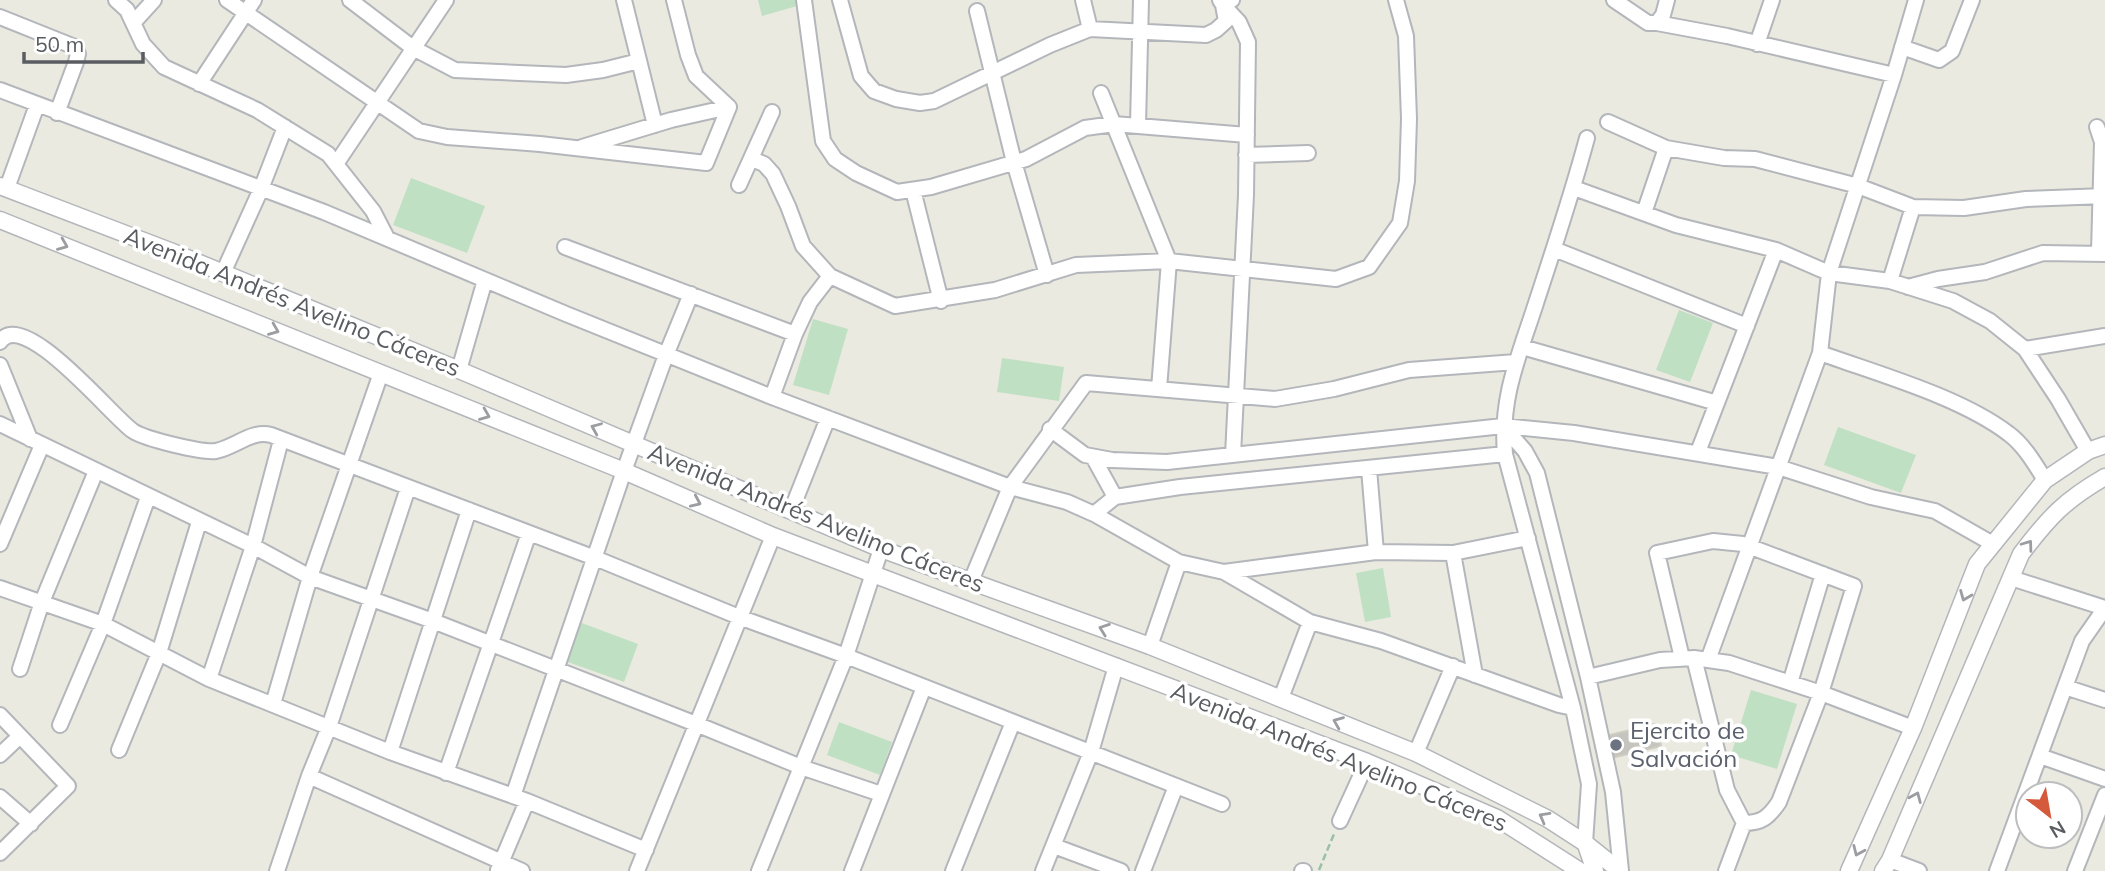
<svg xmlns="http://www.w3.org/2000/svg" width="2105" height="871" font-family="Mulish,sans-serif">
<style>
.green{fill:#bfe0c3}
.building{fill:#c6c4be;stroke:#ceccc0;stroke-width:2}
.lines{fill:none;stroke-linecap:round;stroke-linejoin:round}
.minor-casing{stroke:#b3b6ba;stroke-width:18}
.tertiary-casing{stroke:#b3b6ba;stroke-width:19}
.path{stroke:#9ac0a9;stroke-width:2.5;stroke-dasharray:7 3.5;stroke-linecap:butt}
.minor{stroke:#fff;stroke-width:14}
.tertiary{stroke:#fff;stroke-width:16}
.oneway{stroke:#9b9da0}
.worship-dot{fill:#6b7280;stroke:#fff;stroke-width:2.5}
.labels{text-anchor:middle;stroke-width:7;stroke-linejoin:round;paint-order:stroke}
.street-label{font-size:24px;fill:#595c60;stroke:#fff}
.worship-label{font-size:24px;fill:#5b616d;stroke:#fff;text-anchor:start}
</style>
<rect width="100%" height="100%" fill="#ebeae1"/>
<path class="green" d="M758 0H795L797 6 762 16Z
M411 178 485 206 467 253 393 225Z
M1679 310 1713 323 1690 382 1656 370Z
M813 319 848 329 829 395 793 385Z
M1002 358 1064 367 1059 401 997 392Z
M1838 427 1916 455 1901 493 1824 465Z
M1383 568 1391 617 1365 622 1356 573Z
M579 622 638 644 624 682 565 661Z
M1751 690 1797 704 1777 769 1731 755Z
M839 722 892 742 880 775 827 755Z"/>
<path class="building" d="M1655 724 1661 746 1611 758 1606 736Z"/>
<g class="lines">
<defs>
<path id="minor" d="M116 0 127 10 143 44 164 67 257 110 328 154 373 211 387 238
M227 0 419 131 447 137 540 144 706 163 729 107
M350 0 413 48 455 70 566 75 603 70 639 61
M624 0 655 125
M674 0 688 55 696 76 729 107
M804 0 823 141 835 159 856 173 897 192 931 187 1026 159 1085 128 1114 124 1247 135
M840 0 861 76 874 91 896 99 920 103 934 101 1050 45 1090 29 1206 35 1216 30 1226 21 1223 5 1220 0
M1083 0 1090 29
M1232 0 1223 5 1239 22 1248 42 1246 195 1233 455
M1614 0 1648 23H1657L1663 15 1667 0
M977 11 1014 162 1047 275
M0 17 75 47 78 54 76 62 57 113
M134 22 154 0
M1657 23 1727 36 1894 75
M1757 44 1772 0
M1902 47 1939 60 1952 51 1972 0
M199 84 254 0
M0 90 324 212 566 314 772 397 1010 487 1067 502 1094 514 1179 562 1224 572 1310 622 1381 641 1559 705 1573 708
M1101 93 1169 261 1159 389
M1608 122 1666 148 1724 158 1755 159 1858 186 1913 207 1964 208 2026 199 2105 196
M1138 125 1141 0
M2097 127 2102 142 2099 252
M582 147 671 120 729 107
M1246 155 1308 153
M752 159 764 164 773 174 788 206 803 246 830 276
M336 164 446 0
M739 185 772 112
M7 188 37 105
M1574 188 1676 225 1776 250 1829 273 1890 281 1953 301 1990 321 2025 349 2058 399 2088 451
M913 190 941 301
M1644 213 1666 148
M565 247 795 334
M1554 249 1747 326
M223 273 261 189 285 127
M1890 281 1913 207
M1908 287 1938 279 1985 272 2043 253 2105 254
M0 342C23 306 113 418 133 431 145 439 202 453 216 451 236 447 251 430 271 435L595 558 739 617 846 656 1222 804
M1522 347 1717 403
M2025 349 2105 336
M1820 353C1878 374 1961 397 2009 434 2024 445 2035 464 2045 480
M0 365 30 439
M459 370 485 280
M772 397 795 334 810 302 830 276 895 306 995 290 1076 265 1169 261 1336 279 1369 267 1400 223 1407 181 1409 119 1406 36 1396 0
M0 424 253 546 310 577 433 621 696 724 801 767 881 794
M1503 426 1525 451 1537 473 1588 677 1613 792 1621 871
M1050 429 1085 455 1112 460 1167 462 1503 426 1574 433 1778 467 1871 497 1935 511 1993 544
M1698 452 1776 250
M1093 457 1115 497
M1369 469 1376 552
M791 511 828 418
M1094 514 1115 497 1180 487 1505 454
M0 544 42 445
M1453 553 1475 675
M1224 572 1376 552 1453 553 1528 538
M2011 578 2105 608
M971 581 1010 487 1086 383 1275 399 1334 389 1409 370 1516 362
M0 588 103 624 209 679 390 752 527 801 646 850
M1150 646 1179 562
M1682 658 1657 553 1713 541 1743 544 1854 586 1821 693 1779 802C1769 817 1762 823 1744 823
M1694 658 1727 790 1744 823 1726 871
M1708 660 1820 353 1829 273 1894 75 1916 0
M20 669 42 602 96 471
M1588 677 1660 660 1694 658 1729 663 1821 693 1913 728
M209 679 253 546 281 440
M1790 683 1823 574
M2065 687 2105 700
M1281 698 1310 622
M273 704 310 577 381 373
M0 715 68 786 0 853
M60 725 103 624 148 497
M119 750 159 653 199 522
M390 752 469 510
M1416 753 1453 666
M0 755 20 736
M2040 756 2105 779
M446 773 529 533
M309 776 522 871
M513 796 624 471 666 355 691 294
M0 797 31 824
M1340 821 1367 762
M1585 843 1589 784 1573 708 1505 454C1500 397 1519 356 1536 303 1554 248 1572 194 1587 138
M1054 846 1121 871
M1890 860 1919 871
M498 870 527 801
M277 871 309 776 329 727 408 488
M637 871 773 536
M759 871 846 656 881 549
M852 871 924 687
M953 871 1013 722
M1043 871 1091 752 1116 666
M1143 871 1176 786
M1302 871H1304
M1997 871 2082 641 2105 608
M2075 871 2105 795"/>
<path id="tertiary" d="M0 186 170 251 459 370 881 549 1150 646 1416 753 1548 819 1585 843 1620 871
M0 220 624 471 773 536 1367 762 1497 818 1580 871
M1586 845 1595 871
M1849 871 1913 728 1977 564 2045 480 2088 451 2105 445
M1883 871 1890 860 2021 554C2049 517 2065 500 2105 477"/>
</defs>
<use href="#minor" class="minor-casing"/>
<use href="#tertiary" class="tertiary-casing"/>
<path class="path" d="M1319 870 1334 834"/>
<use href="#minor" class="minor"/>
<use href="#tertiary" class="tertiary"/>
</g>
<defs><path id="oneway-chevron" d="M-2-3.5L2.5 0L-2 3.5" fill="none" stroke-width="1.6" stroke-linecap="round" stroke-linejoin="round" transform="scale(1.75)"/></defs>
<g class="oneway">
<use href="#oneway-chevron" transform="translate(63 245) rotate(22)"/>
<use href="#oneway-chevron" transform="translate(274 330) rotate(22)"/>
<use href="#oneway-chevron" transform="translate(485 415) rotate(22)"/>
<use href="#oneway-chevron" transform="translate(596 428) rotate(-157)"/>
<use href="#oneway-chevron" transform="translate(696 502) rotate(24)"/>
<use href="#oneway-chevron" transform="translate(2028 545) rotate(-54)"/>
<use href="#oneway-chevron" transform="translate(1965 596) rotate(112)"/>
<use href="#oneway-chevron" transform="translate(1104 629) rotate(-160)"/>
<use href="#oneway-chevron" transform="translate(1338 722) rotate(-158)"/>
<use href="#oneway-chevron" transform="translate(1916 797) rotate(-67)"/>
<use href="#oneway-chevron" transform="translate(1544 817) rotate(-151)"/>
<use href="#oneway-chevron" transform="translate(1858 851) rotate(114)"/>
</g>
<circle class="worship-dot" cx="1616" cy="745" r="7"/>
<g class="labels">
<g class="street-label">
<text transform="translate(292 302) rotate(22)" y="8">Avenida Andrés Avelino Cáceres</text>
<text transform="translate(816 518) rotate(22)" y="8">Avenida Andrés Avelino Cáceres</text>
<text transform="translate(1339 757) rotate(22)" y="8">Avenida Andrés Avelino Cáceres</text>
</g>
<g class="worship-label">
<text x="1630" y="739">Ejercito de<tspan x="1630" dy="28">Salvación</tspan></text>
</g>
</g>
<g transform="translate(2049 815) rotate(149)"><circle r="33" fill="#ffffff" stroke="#bdbebf" stroke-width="2"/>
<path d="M0-5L12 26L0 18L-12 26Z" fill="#d55a3c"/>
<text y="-10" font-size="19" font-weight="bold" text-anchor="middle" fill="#595c60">N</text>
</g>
<path d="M24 52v10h119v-10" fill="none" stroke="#595c60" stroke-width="3.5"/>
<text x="35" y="52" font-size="21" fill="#595c60" stroke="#ffffff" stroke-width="5" paint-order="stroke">50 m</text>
</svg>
